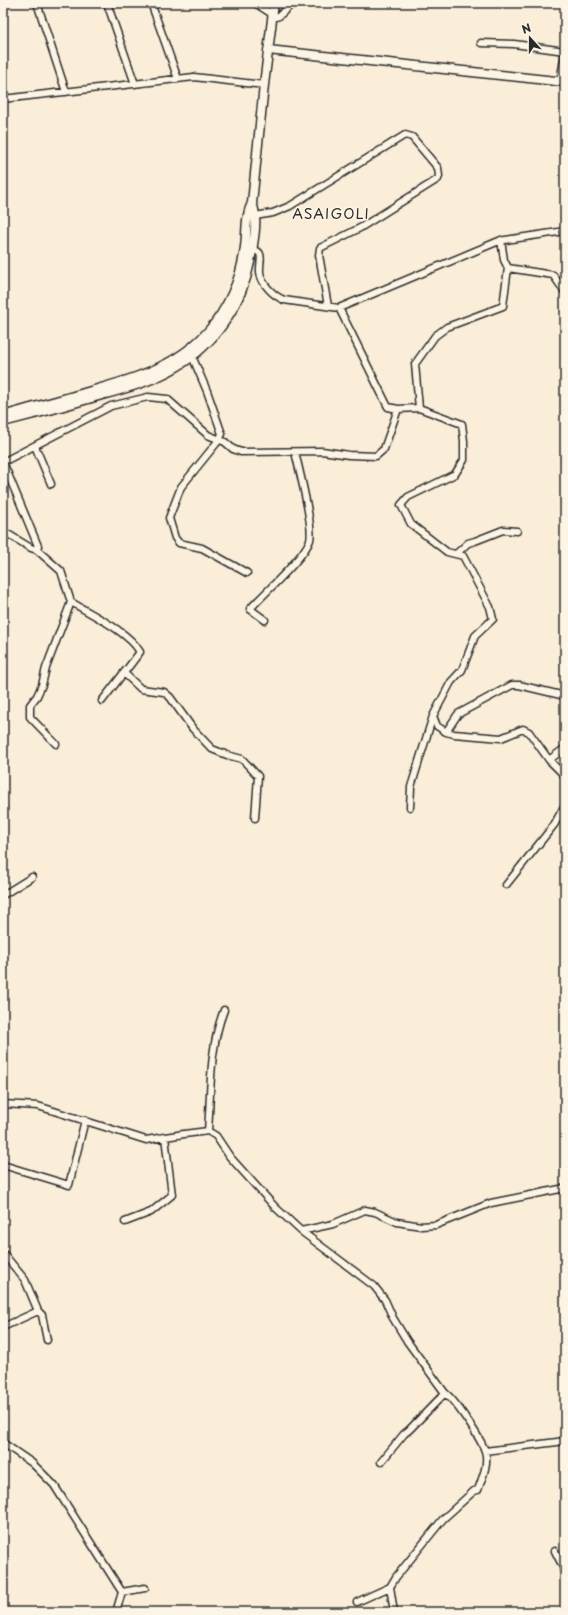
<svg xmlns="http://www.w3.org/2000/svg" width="568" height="1615" font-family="'Playpen Sans',sans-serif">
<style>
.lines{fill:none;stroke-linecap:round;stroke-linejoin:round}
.street-casing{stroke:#2b2b2b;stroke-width:9}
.secondary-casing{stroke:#2b2b2b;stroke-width:11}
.street{stroke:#fcf5e5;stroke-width:6}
.secondary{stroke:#fcf5e5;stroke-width:8}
.labels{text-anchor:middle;stroke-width:3;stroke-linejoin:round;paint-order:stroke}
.quarter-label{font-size:14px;letter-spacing:1px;fill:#2b2b2b;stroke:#fcf5e5}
</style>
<rect width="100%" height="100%" fill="#faeed8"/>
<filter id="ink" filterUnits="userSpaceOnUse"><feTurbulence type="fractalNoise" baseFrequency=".025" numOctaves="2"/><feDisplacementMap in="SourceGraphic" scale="8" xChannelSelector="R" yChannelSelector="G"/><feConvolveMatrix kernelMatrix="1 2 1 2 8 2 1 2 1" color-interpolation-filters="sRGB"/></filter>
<g filter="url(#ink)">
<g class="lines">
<defs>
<path id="street" d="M37 3 66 92
M107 3 135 84
M151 3 178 79
M255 3 272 14
M272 18 279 16 293 3
M481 43 514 44 565 51
M560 81 565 54
M3 99 194 77 264 85
M255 216 273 213 290 206 405 135 412 137 438 168 439 176 438 179 360 228 320 248 319 255 328 306
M501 240 504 260 508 268 553 275 565 292
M248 248C267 252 259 258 260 272 261 284 274 296 284 300L339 308 499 241 565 231
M339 308 388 407 398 409 419 408 462 424 464 441V460L455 474 408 497 401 505 411 524 447 552 463 556 490 607 493 619 475 636 462 670 451 682 433 716 437 726 446 732 454 734 501 738 523 729 529 732 549 760 565 776
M192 356 207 391 222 434 219 440 181 487 169 518 175 538 179 543 202 548 247 573
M419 408 415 364 435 336 447 327 503 306 508 268
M35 446 51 484
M3 462 111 406 148 397 167 399 208 435 225 442 233 449 241 452 322 451 349 455 376 456 384 449 398 409
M3 462 38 546 37 550
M3 531 31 548 37 550 61 571 71 602 46 668 42 685 37 696 30 705V717L56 744
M456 554 468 543 475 541 503 530 517 531
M71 602C91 614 129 632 140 652L124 673 141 689 164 692 170 697 193 729 212 749 227 755 242 759 258 776 255 818
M265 620 250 609C264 593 304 558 310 540 314 527 299 469 295 452
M102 701 126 670
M446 732 458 714 512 685H519L565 696
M549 760 565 748
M410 807 411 787 433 716
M506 885 554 825 565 805
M3 895 32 877
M3 1104 38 1106 146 1140 184 1134 208 1131 216 1136 230 1157 275 1207 301 1231 374 1286 385 1300 393 1318 407 1341 445 1393C455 1400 481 1439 485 1451 489 1464 482 1478 478 1490L474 1491 443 1519 396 1577 390 1587 394 1612
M208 1131C211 1091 209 1048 224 1010
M3 1165 69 1185 85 1120
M125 1222 151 1212 172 1195 165 1137
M301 1231 333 1224 365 1210 375 1212 397 1222 421 1226 436 1225 491 1203 565 1188
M3 1253 25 1280 38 1311 42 1315 47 1340
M3 1327 38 1311
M3 1443 32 1463 54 1485 122 1592 116 1612
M485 1451 565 1441
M381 1462 404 1434 409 1430 445 1393
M555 1551 563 1567 565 1579
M122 1592 145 1588
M357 1602 390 1587"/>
<path id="secondary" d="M268 50 565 82
M3 416C33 407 64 399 94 390 154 373 204 356 232 294 239 279 243 263 245 247 247 232 245 216 252 203L264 85 274 3
M3 422C36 414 69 405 102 395 128 388 155 380 178 366 215 344 242 304 250 262 253 244 259 220 252 203"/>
</defs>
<use href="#street" class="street-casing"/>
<use href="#secondary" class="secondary-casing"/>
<use href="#street" class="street"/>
<use href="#secondary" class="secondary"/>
</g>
</g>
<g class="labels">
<g class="quarter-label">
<text x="331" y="219">ASAIGOLI</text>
</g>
</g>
<rect width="568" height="1615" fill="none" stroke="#fcf5e5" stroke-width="16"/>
<rect x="8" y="8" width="552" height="1599" fill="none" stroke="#2b2b2b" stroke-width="1.5" filter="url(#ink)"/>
<g transform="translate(530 38) rotate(339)" stroke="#fcf5e5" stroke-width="3" paint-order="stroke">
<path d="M0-3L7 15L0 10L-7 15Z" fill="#2b2b2b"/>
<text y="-6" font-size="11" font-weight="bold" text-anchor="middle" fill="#2b2b2b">N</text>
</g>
</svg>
